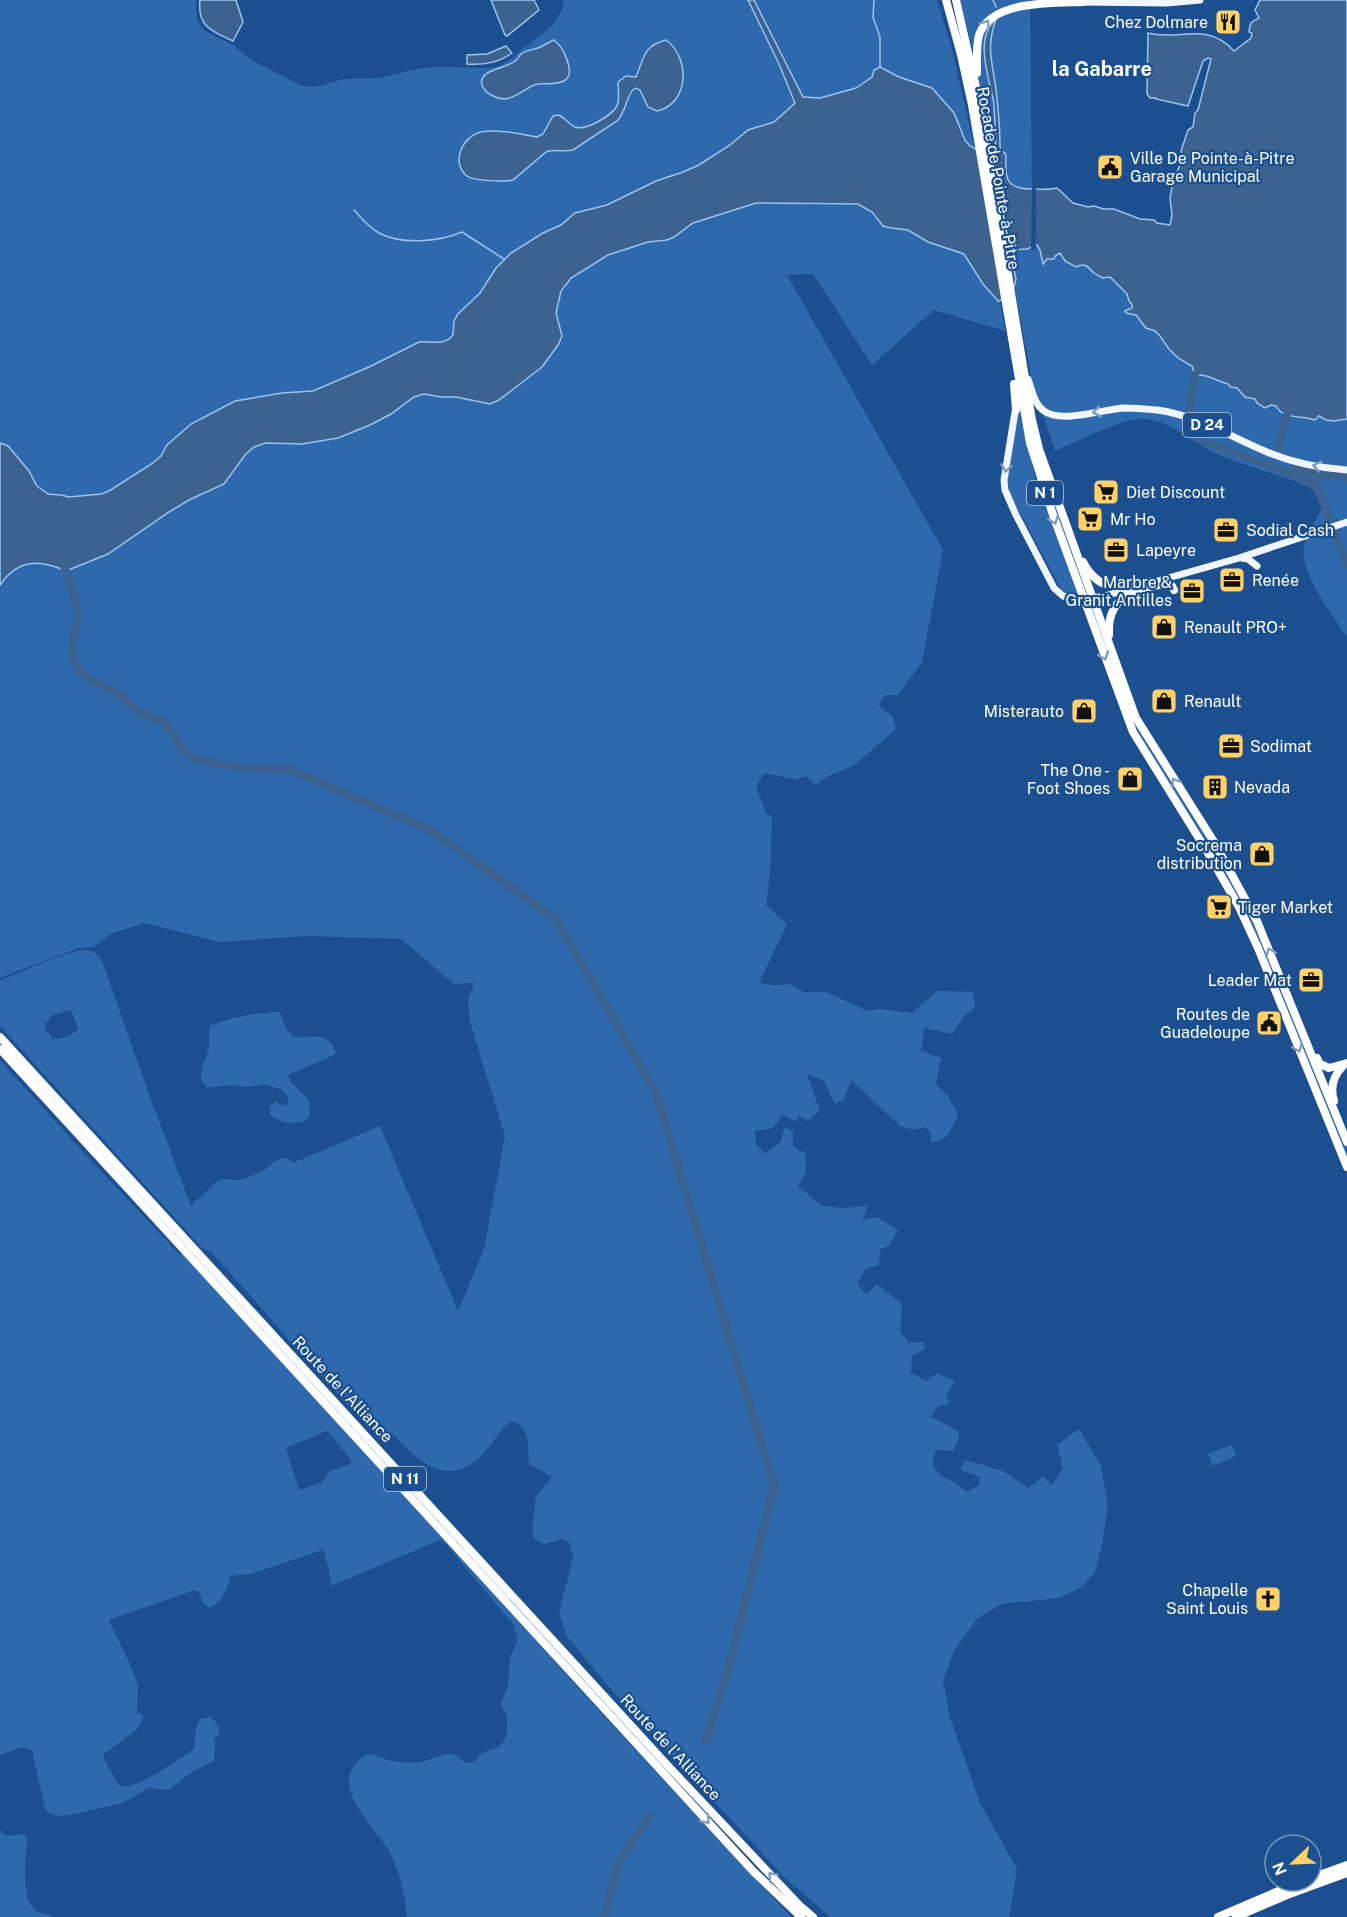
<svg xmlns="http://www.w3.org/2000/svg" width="1347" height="1917" font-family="'Public Sans',sans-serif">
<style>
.green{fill:#2e69ad;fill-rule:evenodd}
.water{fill:#3c6290;stroke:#9cc4f0;stroke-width:1.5}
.pier{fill:#1b4f8f}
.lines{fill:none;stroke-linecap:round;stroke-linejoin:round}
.stream{stroke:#9cc4f0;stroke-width:1.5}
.river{stroke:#3c6290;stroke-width:8}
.major{stroke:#f0f6ff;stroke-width:7}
.highway{stroke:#fff;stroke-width:8}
.major-bridge{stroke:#f0f6ff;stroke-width:7}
.oneway{stroke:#829ec1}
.oneway2{stroke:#7b9ac1}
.labels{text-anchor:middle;stroke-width:4.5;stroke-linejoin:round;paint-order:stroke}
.shield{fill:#1b4f8f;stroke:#bbcadd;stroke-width:1.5}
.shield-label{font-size:15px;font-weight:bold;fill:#fff}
.poi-label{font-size:16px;fill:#fff;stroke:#1b4f8f;text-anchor:start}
.street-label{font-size:16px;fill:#fff;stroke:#1b4f8f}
.quarter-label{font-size:20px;font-weight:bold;fill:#fff;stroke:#1b4f8f}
</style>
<rect width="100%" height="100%" fill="#1b4f8f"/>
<path class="green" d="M0 0H196C196 11 196 23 205 31L233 45 253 61 302 86 316 87 343 79 380 78 416 69 434 67 487 68 500 66 509 60 552 26 562 10 564 0H937L952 49 975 150 965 140 954 113 932 88 898 77 892 73 874 70 872 77 856 88 820 98 802 97 774 122 748 130 730 145 699 165 683 173 656 181 607 205 575 213 561 225 543 233 511 253 496 268 480 293 458 314 453 325V335C443 347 432 340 419 342L369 367 313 391 282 393 235 401 191 424 167 445 161 456 153 463 109 491 101 494 69 497 61 495 48 494 37 486 29 471 8 446 0 443Z
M960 0H1030L1032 189C1009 191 1003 177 1006 156L1000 151 991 152C984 100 974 50 960 0Z
M756 203 825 205 855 203 867 208 877 220 891 228 908 230 928 242 964 254 998 301H1000L1005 331 934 310 872 365 813 274 787 275 943 550 922 662 898 695H886L878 705 892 716 896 729 853 766 826 777 816 785 806 776 796 780 764 773 756 787 766 813 772 817 770 874 766 905 787 924 759 983 775 985 790 984 804 992H826L868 1011 881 1009 912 1013 937 991 973 992 975 1007 963 1017 952 1034 924 1028 921 1051 941 1058 936 1084 948 1096 958 1114C952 1128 948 1142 931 1142V1133L924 1127 913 1130 900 1126 851 1080 843 1101 835 1104 824 1081 807 1074 820 1111 807 1121 800 1116 795 1121 783 1115 773 1128 755 1131 756 1145 765 1153 780 1143 785 1127 793 1131V1146L806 1154V1173L798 1186 822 1206 842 1208 867 1206 863 1220 877 1217 898 1230 890 1245 880 1250 879 1265 866 1269 857 1283 866 1294 877 1284 902 1304 900 1332 909 1343 924 1342 925 1349 912 1356 911 1373 927 1381 937 1373 955 1381 947 1394 949 1404 938 1406 931 1417 959 1431 958 1441 953 1451 936 1450 932 1464 941 1476 954 1482 967 1492 979 1485 980 1477 960 1470 965 1460 1003 1471 1028 1488 1043 1477 1052 1485 1063 1468 1057 1445 1079 1429 1101 1466 1108 1504 1102 1545 1095 1572 1082 1587 1059 1598 1001 1604 977 1619 954 1651 943 1681 950 1717 980 1803 1017 1869 1009 1917H830L783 1876 608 1686 566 1635 559 1612 573 1558 570 1544 563 1539 544 1544 534 1538 532 1529 536 1496 552 1477 529 1464C527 1446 532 1429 513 1421 497 1430 492 1447 478 1459 444 1488 416 1459 392 1433L379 1439 291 1343 265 1312 212 1253 202 1248 0 1026V980C18 974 72 948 87 950 95 951 98 956 102 961L149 1094 191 1206 194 1204 195 1201C204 1196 208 1188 216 1182 226 1176 234 1182 244 1179 251 1176 260 1173 266 1169 273 1163 276 1159 286 1158L293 1163 380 1126 458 1311 484 1249 505 1136 470 1022 468 1000 474 983 454 984 401 939 307 936 218 942 145 923 112 933 94 947 78 948 0 978V585C18 559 39 560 66 571L108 554 169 512 233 473 245 455 254 447 265 443 289 444 354 432 370 425 414 397 424 394 441 397H456L490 404 499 400 524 382 562 336C557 321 553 305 561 291 573 269 625 247 648 242 654 240 661 241 667 240 677 237 685 227 695 223 714 215 736 209 756 203ZM69 1010 72 1012 78 1028C73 1037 62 1038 53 1039L47 1032 45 1024 53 1015Z
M1037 245 1040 250 1043 264 1047 259 1060 253 1069 264 1076 267C1093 259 1089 278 1110 277 1119 286 1132 295 1132 308L1126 311 1136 314 1146 328 1155 331 1160 336 1169 349 1178 358 1192 366 1193 371 1228 384 1231 387 1237 388 1245 397 1255 399 1257 403 1265 408 1271 405 1276 407 1279 411 1315 420 1319 416 1334 421 1347 419V637C1333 615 1298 572 1304 546 1307 533 1315 520 1322 509L1319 497 1313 488C1283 476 1252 468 1222 456 1195 446 1172 418 1140 419 1119 420 1076 442 1055 451L1033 386 1014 286 1016 279 1011 256 1014 250 1027 249Z
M1020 406 1034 473 1080 595H1071L1061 589 1010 494 1007 476Z
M1033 438 1123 690 1189 808 1250 914 1336 1123 1347 1151V1159L1268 964 1129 716 1047 490Z
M273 1012H280C283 1019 285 1030 291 1034 300 1044 325 1025 336 1052L332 1056 288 1075 290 1081 309 1100 310 1114 306 1121C293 1125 280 1124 270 1114V1106L276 1102 283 1106 288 1104V1097L282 1090 265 1084 247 1087 227 1085 208 1088C194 1077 204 1065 208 1051 211 1043 207 1034 210 1026 219 1021 249 1014 259 1013 265 1013 267 1014 273 1012Z
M0 1060 83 1152 180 1255 182 1251 447 1540 582 1692 791 1917H407C405 1894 400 1872 389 1851 377 1831 348 1804 349 1780 349 1771 358 1758 367 1755 374 1753 381 1759 388 1760 397 1762 411 1764 421 1762 431 1760 441 1754 451 1754 460 1754 462 1764 471 1763 476 1761 477 1757 481 1754 486 1750 493 1750 498 1747 511 1738 509 1717 501 1705L508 1684 510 1657 516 1645 517 1638 513 1624 444 1542 440 1540 331 1586 329 1569 323 1550 251 1574 230 1576C228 1590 222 1602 210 1608L203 1603 199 1592 195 1590 109 1620 129 1662 138 1686 137 1713 142 1714 143 1719 136 1730 104 1754V1759L119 1786C134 1791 180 1759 194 1749L196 1727 200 1719 210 1717C218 1723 223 1731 215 1739L214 1761 194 1771 168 1790 148 1788 123 1803 70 1815 57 1816 49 1813 45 1808 32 1750 21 1747 0 1755ZM327 1431 351 1460 350 1464 330 1471 321 1483 299 1490 286 1448Z
M1232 1445 1236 1456 1213 1466 1208 1454Z
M0 1829 2 1833 7 1836 22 1834 27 1837C26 1855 21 1896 33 1908 38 1913 45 1914 51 1915V1917H0Z"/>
<path class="water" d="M200 0H236L243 22 233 41C212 31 197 27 200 0Z
M491 0H534L539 10 507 36 505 35Z
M748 0H754L803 97 820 98 856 88 872 77 874 70 880 67 899 77 932 88 954 113 965 140 970 146 981 152 996 151C995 135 995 120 994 104 990 80 973 39 996 19 986 47 992 61 996 89 998 106 1000 129 1000 146L1001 151 1006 154C1005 178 1005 189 1032 189 1041 189 1048 190 1057 188L1073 203 1088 207 1094 206 1104 209H1114L1140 219 1154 220 1157 223 1170 225 1172 215 1170 198 1173 181 1183 158 1181 151 1188 130 1193 127 1195 113 1198 110 1211 59 1208 58 1203 61 1188 106 1156 99V98H1150L1147 94 1148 33C1180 41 1207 21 1234 51L1251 38 1252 33 1249 32C1250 22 1251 22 1259 18L1255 10 1260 0H1347V419L1334 421 1326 420 1319 416 1315 420C1302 415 1283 420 1276 406L1271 405 1265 408 1257 403 1255 399 1245 397 1237 388 1231 387 1228 384C1214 380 1208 374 1195 375L1192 366 1178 358 1169 349 1160 336 1155 331 1146 328 1136 315 1126 313 1125 311 1132 308V304L1129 301 1127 294 1110 277 1102 278C1100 276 1097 275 1094 273 1087 267 1087 262 1076 267L1065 261 1060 253 1055 256 1054 259H1047L1043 264 1040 250 1037 245 1027 249 1014 250 1011 256 1016 279 1011 298 998 301 983 284 964 254 928 242 908 230 891 228 883 226 872 212 858 204 756 203 693 223 674 237 667 240 648 242 608 255 571 278 561 291 556 313 562 336 558 345 542 367 499 400 490 404 456 397H441L424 394 414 397 391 414 370 425 338 438 302 444 265 443 254 447 245 455 224 484 189 500 169 512 108 554 66 571C39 559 18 559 0 585V443L8 446 29 471 37 486 48 494 61 495 69 497 101 494 109 491 153 463 161 456 167 445 191 424 235 401 282 393 313 391 369 367 419 342C432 340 443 347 453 335L454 321 458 314 480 293 496 268 511 253 543 233 561 225 575 213 607 205 656 181 683 172 699 165 730 145 748 130 774 122 795 103 779 64Z
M554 40C562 46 565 54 568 63 577 91 542 81 534 85 525 89 515 98 505 99 488 99 468 79 494 70 501 67 510 65 515 61 518 59 519 56 521 54 526 50 533 50 538 48 544 46 548 42 554 40Z
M666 40C691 58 689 104 657 111L648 107 640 90 635 88C626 94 627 111 617 121L573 150C563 152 555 149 546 152L513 180C504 182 473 181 467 176 450 162 463 136 481 132 500 129 519 134 537 137L543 134 553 116 559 115C565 118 569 124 575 127 586 131 611 116 617 106 620 99 618 89 618 82L626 76 636 77C644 58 643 46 666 40Z
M506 46 512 53C498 63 484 65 467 64V55L487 54Z"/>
<path class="pier" d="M1032 186H1036V213L1038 214 1036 218V232L1038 233 1036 236V250H1031Z"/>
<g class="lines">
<path class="stream" d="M874 0 873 17 880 37V67
M993 0 996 7
M354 210C362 219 368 227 379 233 402 245 438 242 462 232L504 259"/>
<path class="river" d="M1188 415 1195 375
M1188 421 1187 431C1199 441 1216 446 1230 451 1258 462 1288 471 1314 486L1318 490 1330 519
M1277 453 1287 415
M1289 474 1295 470 1318 474
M1316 487 1318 474 1347 477
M1334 531 1347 564
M62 561C67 576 75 593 77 609 80 628 67 645 75 664 83 681 105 684 119 694 127 700 132 708 140 712 148 717 158 718 165 724 175 733 179 749 191 756 205 765 273 771 291 770L430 830 556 919 656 1093 774 1486 730 1662 706 1740
M604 1917 619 1861 650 1816"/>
<path class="major" d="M1079 2 1167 3 1200 0
M1028 379C1032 390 1034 404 1044 411 1062 424 1103 409 1125 408 1135 408 1146 409 1157 410 1196 415 1231 437 1267 452 1293 463 1320 468 1347 470
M1016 406 1004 480 1005 490 1016 515 1054 588 1063 596 1076 599
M1242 558 1248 559 1257 566
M1147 584 1239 558 1347 522
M1101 597 1133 588"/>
<path class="highway" d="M946 0 961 55 972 105 1030 443 1053 515 1133 732 1208 853 1239 907 1258 948 1347 1167
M956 0 979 100 1032 420 1039 449 1136 718 1214 842 1257 921 1347 1142
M977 73C977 60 976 47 979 35 991 0 1052 3 1084 2
M1014 384 1016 410
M1083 562C1099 592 1120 590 1149 581
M1109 635C1109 625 1109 616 1115 607 1122 594 1158 581 1172 586L1174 590
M0 1037 669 1767 799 1905 813 1917
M0 1049 753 1871 801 1917
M1317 1058 1320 1064 1329 1068 1347 1063
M1334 1101C1330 1088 1333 1076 1343 1066
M1311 1878 1347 1865
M1218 1917 1302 1881
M1236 1917 1287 1895 1347 1873"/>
<path class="major-bridge" d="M1076 599 1101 597"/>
</g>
<defs><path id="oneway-chevron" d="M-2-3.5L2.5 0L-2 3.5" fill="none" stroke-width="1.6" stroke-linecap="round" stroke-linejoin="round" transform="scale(1.5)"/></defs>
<g class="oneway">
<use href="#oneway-chevron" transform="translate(986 24) rotate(-54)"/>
<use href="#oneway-chevron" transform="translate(1054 520) rotate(70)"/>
<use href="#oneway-chevron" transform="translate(1104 656) rotate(70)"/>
<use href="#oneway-chevron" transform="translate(1175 782) rotate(-122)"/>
<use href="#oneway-chevron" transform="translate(1270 952) rotate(-113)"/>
<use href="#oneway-chevron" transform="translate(1298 1048) rotate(68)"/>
<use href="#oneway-chevron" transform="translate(706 1820) rotate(48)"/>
<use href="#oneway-chevron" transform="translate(772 1876) rotate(-133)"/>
</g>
<g class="oneway2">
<use href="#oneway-chevron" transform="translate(1097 412) rotate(170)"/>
<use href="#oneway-chevron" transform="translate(1317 466) rotate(-168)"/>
<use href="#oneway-chevron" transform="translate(1006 468) rotate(99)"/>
</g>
<defs>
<symbol id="restaurant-square" viewBox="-11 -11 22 22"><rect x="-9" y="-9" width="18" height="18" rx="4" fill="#ffd166" stroke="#1b4f8f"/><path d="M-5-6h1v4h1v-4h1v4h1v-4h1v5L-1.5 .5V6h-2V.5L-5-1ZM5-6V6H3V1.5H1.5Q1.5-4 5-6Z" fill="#111"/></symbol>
<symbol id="civic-square" viewBox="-11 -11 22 22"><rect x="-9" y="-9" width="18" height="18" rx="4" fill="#ffd166" stroke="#1b4f8f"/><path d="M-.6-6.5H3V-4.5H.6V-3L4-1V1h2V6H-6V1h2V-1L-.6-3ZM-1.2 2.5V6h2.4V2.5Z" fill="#111"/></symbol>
<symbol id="supermarket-square" viewBox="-11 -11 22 22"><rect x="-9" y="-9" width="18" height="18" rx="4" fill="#ffd166" stroke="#1b4f8f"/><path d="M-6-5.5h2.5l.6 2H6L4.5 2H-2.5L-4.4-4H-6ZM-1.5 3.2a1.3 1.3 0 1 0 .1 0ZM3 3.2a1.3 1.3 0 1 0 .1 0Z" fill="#111"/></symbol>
<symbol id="office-square" viewBox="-11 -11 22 22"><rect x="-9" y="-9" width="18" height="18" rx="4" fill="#ffd166" stroke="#1b4f8f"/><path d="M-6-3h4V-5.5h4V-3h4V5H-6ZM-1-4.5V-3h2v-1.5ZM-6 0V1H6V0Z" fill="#111"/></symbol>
<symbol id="shop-square" viewBox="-11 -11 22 22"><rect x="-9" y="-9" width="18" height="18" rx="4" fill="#ffd166" stroke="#1b4f8f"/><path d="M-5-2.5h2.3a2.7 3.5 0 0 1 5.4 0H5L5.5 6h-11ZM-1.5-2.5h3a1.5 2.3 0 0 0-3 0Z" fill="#111"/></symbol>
<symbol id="building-square" viewBox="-11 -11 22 22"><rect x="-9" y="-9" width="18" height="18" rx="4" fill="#ffd166" stroke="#1b4f8f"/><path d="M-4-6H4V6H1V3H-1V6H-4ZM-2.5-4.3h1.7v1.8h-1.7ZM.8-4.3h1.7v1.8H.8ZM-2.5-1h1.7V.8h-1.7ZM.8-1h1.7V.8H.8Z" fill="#111"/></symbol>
<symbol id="church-square" viewBox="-11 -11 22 22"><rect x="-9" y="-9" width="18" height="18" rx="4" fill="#ffd166" stroke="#1b4f8f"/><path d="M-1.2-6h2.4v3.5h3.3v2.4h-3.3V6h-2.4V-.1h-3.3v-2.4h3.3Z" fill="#111"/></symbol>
</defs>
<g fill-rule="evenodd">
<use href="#restaurant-square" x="1213" y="7" width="30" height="30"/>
<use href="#civic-square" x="1095" y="152" width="30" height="30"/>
<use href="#supermarket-square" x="1091" y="477" width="30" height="30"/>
<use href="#supermarket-square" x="1075" y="504" width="30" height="30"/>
<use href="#office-square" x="1211" y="515" width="30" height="30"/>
<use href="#office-square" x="1101" y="535" width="30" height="30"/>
<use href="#office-square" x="1217" y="565" width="30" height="30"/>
<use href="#office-square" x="1177" y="576" width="30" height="30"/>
<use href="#shop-square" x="1149" y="612" width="30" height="30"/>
<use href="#shop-square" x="1149" y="686" width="30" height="30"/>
<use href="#shop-square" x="1069" y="696" width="30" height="30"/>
<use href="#office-square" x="1216" y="731" width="30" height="30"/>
<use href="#shop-square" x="1115" y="764" width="30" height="30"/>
<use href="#building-square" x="1200" y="772" width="30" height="30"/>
<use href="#shop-square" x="1247" y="839" width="30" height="30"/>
<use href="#supermarket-square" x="1204" y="892" width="30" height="30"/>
<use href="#office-square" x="1296" y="965" width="30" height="30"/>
<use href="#civic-square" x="1254" y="1008" width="30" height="30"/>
<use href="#church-square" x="1253" y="1584" width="30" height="30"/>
</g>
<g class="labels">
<g class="shield">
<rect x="1183" y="413" width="48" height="24" rx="4.5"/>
<rect x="1027" y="481" width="36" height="24" rx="4.5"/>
<rect x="384" y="1467" width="42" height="24" rx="4.5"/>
</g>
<g class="shield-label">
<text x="1207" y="430">D 24</text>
<text x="1045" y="498">N 1</text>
<text x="405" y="1484">N 11</text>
</g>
<g class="poi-label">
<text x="1208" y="28" text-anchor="end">Chez Dolmare</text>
<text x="1130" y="164">Ville De Pointe-à-Pitre<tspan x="1130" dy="18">Garage Municipal</tspan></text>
<text x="1126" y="498">Diet Discount</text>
<text x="1110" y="525">Mr Ho</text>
<text x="1246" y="536">Sodial Cash</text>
<text x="1136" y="556">Lapeyre</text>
<text x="1252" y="586">Renée</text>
<text x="1172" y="588" text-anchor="end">Marbre &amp;<tspan x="1172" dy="18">Granit Antilles</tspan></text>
<text x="1184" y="633">Renault PRO+</text>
<text x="1184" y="707">Renault</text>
<text x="1064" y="717" text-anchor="end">Misterauto</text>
<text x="1250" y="752">Sodimat</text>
<text x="1110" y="776" text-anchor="end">The One -<tspan x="1110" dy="18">Foot Shoes</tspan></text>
<text x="1234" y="793">Nevada</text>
<text x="1242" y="851" text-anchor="end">Socrema<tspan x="1242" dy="18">distribution</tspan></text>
<text x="1238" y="913">Tiger Market</text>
<text x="1292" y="986" text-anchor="end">Leader Mat</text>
<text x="1250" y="1020" text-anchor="end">Routes de<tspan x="1250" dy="18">Guadeloupe</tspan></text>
<text x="1248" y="1596" text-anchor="end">Chapelle<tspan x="1248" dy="18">Saint Louis</tspan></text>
</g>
<g class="street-label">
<text transform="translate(999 178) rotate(80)" y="6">Rocade de Pointe-à-Pitre</text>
<text transform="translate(343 1389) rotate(47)" y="6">Route de l'Alliance</text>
<text transform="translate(671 1747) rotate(47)" y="6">Route de l'Alliance</text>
</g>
<g class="quarter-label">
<text x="1102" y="76">la Gabarre</text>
</g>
</g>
<g transform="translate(1293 1863) rotate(247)"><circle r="28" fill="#1b4f8f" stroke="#7695bc" stroke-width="1.5"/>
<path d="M0-4.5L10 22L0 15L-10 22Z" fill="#ffd166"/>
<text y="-9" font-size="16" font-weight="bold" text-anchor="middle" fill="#ffffff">N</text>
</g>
</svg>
